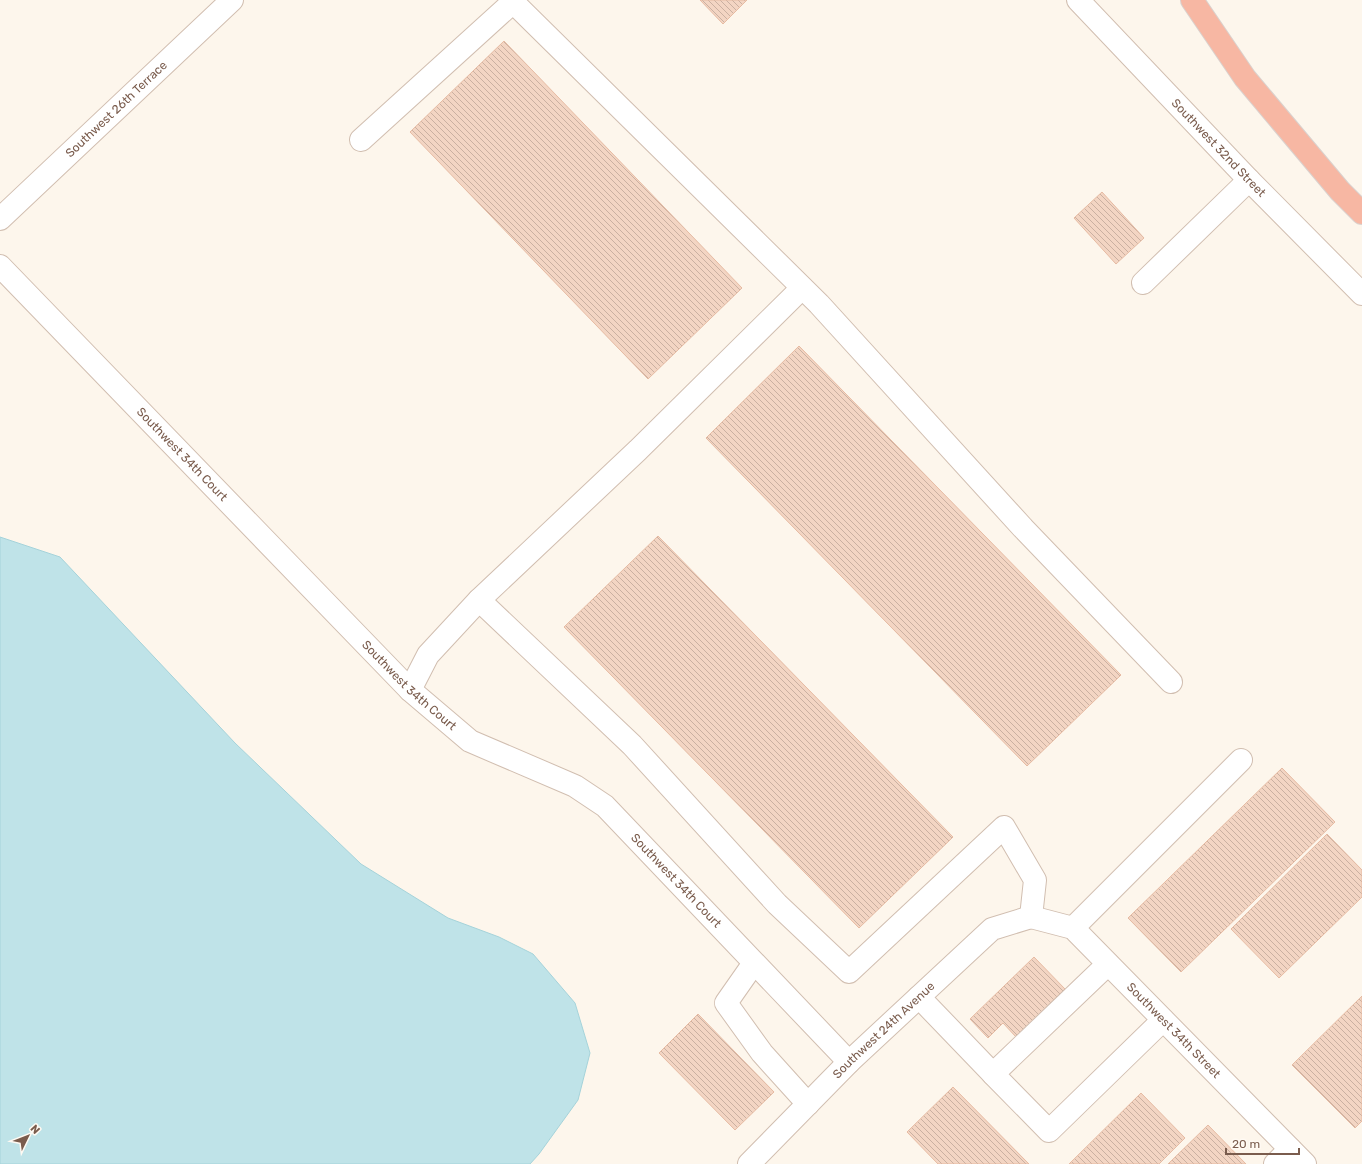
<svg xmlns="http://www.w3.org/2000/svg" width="1362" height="1164" font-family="Rubik,sans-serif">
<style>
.water{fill:#bfe3e8;stroke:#a5d3da}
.building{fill:url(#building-back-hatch);stroke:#e6bba3}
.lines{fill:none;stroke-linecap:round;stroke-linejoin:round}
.minor-casing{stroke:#d1beb0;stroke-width:24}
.highway-casing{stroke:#dad1cd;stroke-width:24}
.minor{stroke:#fff;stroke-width:22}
.highway{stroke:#f7b7a3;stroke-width:22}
.labels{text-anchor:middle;stroke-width:3;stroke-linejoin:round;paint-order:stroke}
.street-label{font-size:12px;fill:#7a5c4d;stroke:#fffaf3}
</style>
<defs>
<pattern id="building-back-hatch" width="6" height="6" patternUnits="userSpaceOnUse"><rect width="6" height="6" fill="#f3d5c3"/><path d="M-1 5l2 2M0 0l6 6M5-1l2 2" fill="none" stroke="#cab0a1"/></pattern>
</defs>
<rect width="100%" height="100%" fill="#fdf6ec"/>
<path class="water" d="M0 537 60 557 235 743 361 864 448 918 499 937 533 954 575 1003 590 1053 578 1100 539 1154 530 1164H0Z"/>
<path class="building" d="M700 0H747L723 24Z
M504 41 742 288 648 379 410 132Z
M1102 192 1144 238 1116 264 1074 218Z
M799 346 1121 675 1027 766 706 438Z
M658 536 953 837 859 928 564 627Z
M1282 768 1335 822 1181 972 1128 918Z
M1327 834 1362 870V897L1279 978 1231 929Z
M1034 957 1065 989 1016 1037 1003 1023 988 1038 970 1019Z
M1362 996V1121L1355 1128 1292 1065Z
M698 1014 774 1092 735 1130 659 1053Z
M953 1087 1029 1164H938L907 1132Z
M1141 1093 1185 1138 1159 1164H1069Z
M1208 1125 1246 1164H1168Z"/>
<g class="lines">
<defs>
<g id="minor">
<path id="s1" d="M1078 0 1249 180 1362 294"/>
<path d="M361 140 513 2 819 304 1023 528 1171 682"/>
<path id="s2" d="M0 219 232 0"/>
<path id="s3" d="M0 266 410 690 470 741 575 786 605 806 849 1062"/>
<path d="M1143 283 1249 180"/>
<path d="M479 600 632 745 777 904 849 972 1004 827 1035 880 1031 917"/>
<path d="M410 690 428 655 479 600 638 450 802 288"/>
<path id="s4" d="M1031 917 1073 928 1305 1164"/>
<path d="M1073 928 1241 760"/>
<path d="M754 963 726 1003 762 1053 808 1104"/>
<path d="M1108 964 993 1074 1049 1131 1163 1020"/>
<path d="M919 997 993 1074"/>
<path id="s5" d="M749 1164 849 1062 992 929 1031 917"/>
<path d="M1275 1164 1290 1149"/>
</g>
<path id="highway" d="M1192 0 1245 78 1340 191 1362 213"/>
</defs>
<use href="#minor" class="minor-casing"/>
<use href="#highway" class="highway-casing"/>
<use href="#minor" class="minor"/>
<use href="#highway" class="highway"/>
</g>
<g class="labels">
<g class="street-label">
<text dy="4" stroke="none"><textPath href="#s2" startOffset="160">Southwest 26th Terrace</textPath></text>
<text dy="4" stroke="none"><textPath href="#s1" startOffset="204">Southwest 32nd Street</textPath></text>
<text dy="4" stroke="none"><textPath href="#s3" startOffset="262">Southwest 34th Court</textPath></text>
<text dy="4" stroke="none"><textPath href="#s3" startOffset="586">Southwest 34th Court</textPath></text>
<text dy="4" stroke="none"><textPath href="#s3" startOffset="922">Southwest 34th Court</textPath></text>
<text dy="4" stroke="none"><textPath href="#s4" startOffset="187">Southwest 34th Street</textPath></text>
<text dy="4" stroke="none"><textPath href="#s5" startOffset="190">Southwest 24th Avenue</textPath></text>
</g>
</g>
<g transform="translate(28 1136) rotate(47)" stroke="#fffaf3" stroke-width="3" paint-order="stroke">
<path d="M0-3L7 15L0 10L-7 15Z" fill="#7a5c4d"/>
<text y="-6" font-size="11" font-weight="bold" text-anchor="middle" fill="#7a5c4d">N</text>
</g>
<path d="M1226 1148v6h73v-6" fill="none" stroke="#7a5c4d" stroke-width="2"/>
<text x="1232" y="1148" font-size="12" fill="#7a5c4d" stroke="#fffaf3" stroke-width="3" paint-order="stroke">20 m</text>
</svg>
